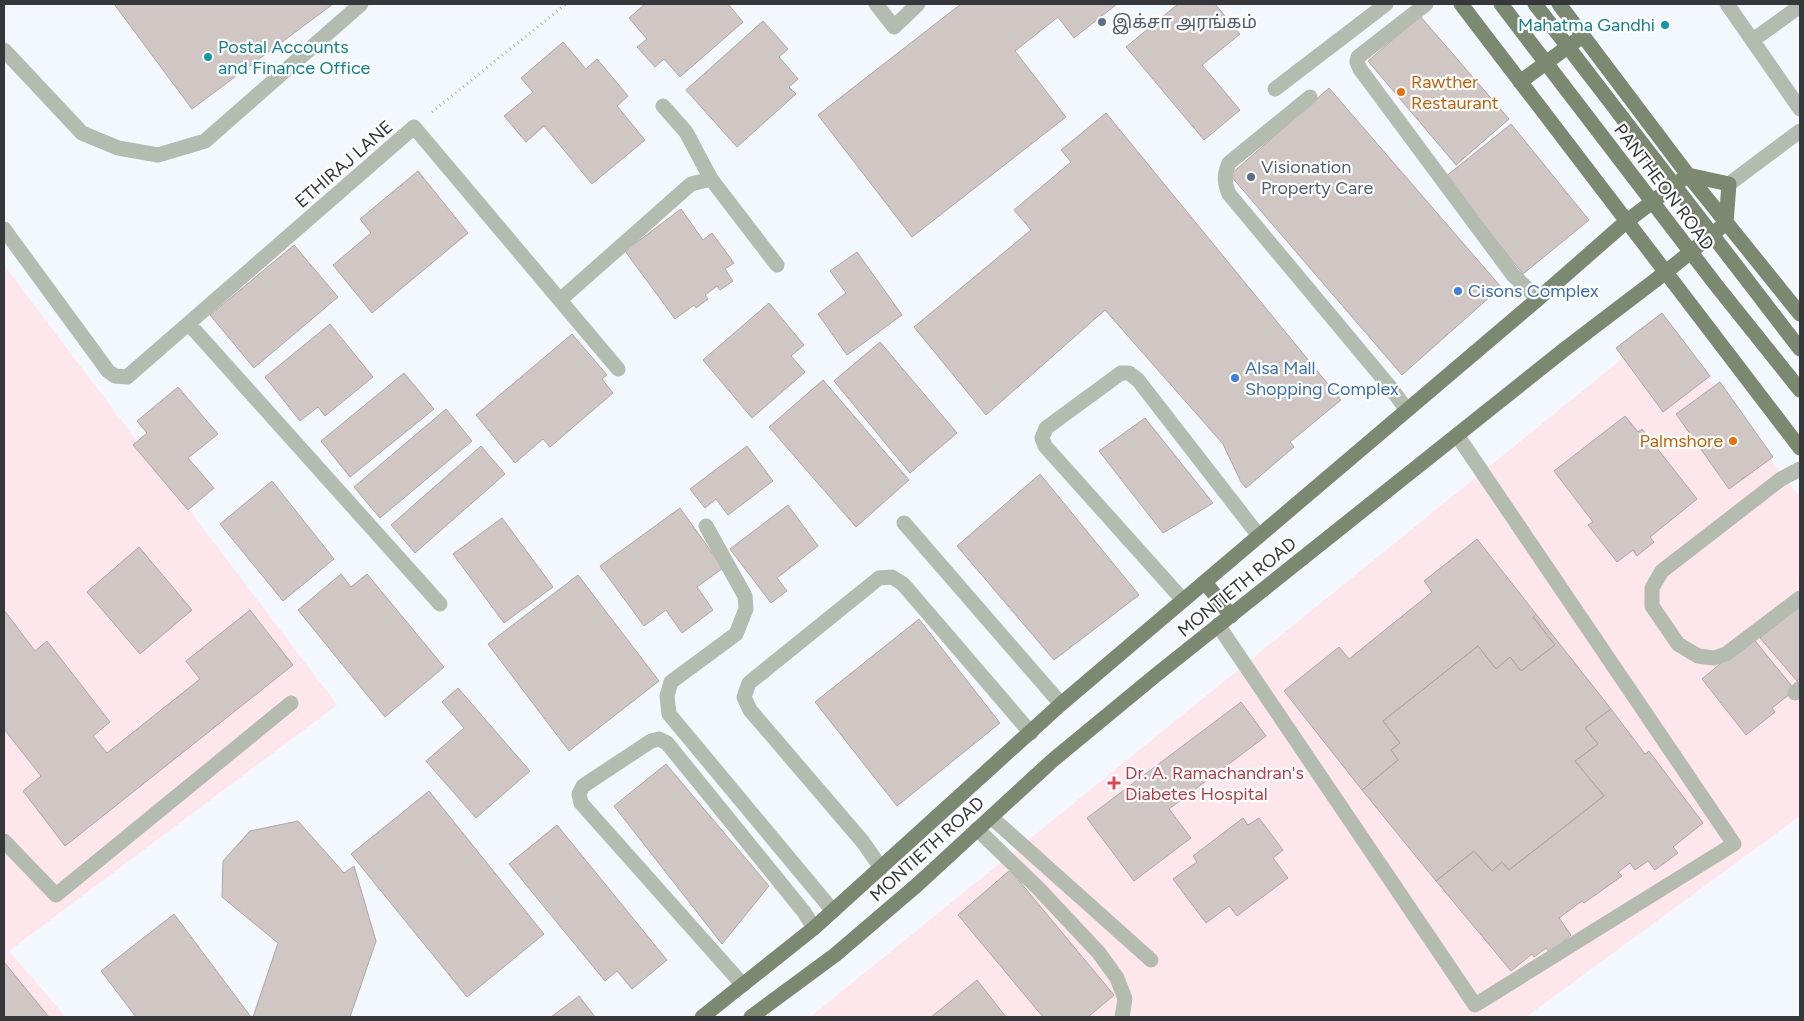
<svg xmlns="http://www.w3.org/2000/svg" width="1804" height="1021" font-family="Figtree,'Noto Sans Tamil',sans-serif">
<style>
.commercial{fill:#fde7ed}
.building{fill:#d0c6c4;stroke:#b0a6a4}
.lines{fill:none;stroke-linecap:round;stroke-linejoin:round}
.path{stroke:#aaaeb3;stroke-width:3;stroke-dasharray:1 4;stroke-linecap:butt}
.minor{stroke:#b3bcae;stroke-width:15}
.major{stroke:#7a8970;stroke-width:15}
.major-bridge{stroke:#7a8970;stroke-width:15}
.service-dot{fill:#5c6f8a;stroke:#fff;stroke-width:2}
.culture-dot{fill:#0f9aa8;stroke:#fff;stroke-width:2}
.food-dot{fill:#e8710a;stroke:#fff;stroke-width:2}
.shop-dot{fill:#3f7fe0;stroke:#fff;stroke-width:2}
.health-dot{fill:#e0444e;stroke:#fff;stroke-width:2}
.labels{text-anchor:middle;stroke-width:4.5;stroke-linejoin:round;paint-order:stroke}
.service-label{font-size:18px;fill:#4e5e75;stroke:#fff;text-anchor:start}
.culture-label{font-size:18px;fill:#0d838f;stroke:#fff;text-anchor:end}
.food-label{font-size:18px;fill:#c56008;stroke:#fff;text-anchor:start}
.street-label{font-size:18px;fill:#35373a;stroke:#fff}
.shop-label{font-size:18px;fill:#366cbe;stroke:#fff;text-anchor:start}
.health-label{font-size:18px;fill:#be3a42;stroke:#fff;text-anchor:start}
</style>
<rect width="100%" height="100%" fill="#f3f8fe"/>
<path class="commercial" d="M4 265 337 705 9 951 66 1017H4Z
M1665 324 1800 497V816L1526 1017H810Z"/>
<path class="building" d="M114 4H333L192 109Z
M645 4H728L743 22 680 77 664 59 655 67 637 47 647 39 629 18Z
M961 4H1117L1074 38 1058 17 1015 51 1066 117 912 237 818 115Z
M1178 4H1215L1240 34 1202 65 1240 110 1204 140 1126 47Z
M1420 16 1509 119 1456 165 1368 61Z
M763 21 788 49 779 57 798 79 789 87 796 94 737 147 686 90Z
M563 42 586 69 597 59 628 96 617 106 645 140 592 184 544 126 526 142 504 116 533 92 521 78Z
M1329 88 1501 287 1402 375 1230 175Z
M1106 113 1341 400 1290 442 1294 447 1246 488 1241 482 1223 444 1105 310 986 415 914 327 1031 230 1014 210 1071 162 1061 150Z
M1511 124 1589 220 1523 274 1445 177Z
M418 171 468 233 372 313 333 265 371 233 360 219Z
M681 209 703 240 712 233 734 263 725 269 733 281 720 290 717 286 705 295 708 299 696 308 694 305 675 319 625 251Z
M294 245 338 297 254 368 210 315Z
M857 252 902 315 847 355 818 314 846 293 830 271Z
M769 303 804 345 791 356 805 372 752 418 703 360Z
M1662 313 1710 376 1663 412 1616 348Z
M330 324 373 377 325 416 318 407 300 421 265 377Z
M572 334 607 375 602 379 613 393 550 447 543 439 515 463 476 415Z
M880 342 957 433 910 473 834 381Z
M404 373 434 409 350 477 321 441Z
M823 380 909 480 856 527 769 427Z
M1720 382 1773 457 1729 489 1676 414Z
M178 387 218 434 188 458 214 488 188 510 133 445 147 433 137 421Z
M446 409 472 441 380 518 354 487Z
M1625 416 1638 432 1642 429 1697 499 1650 537 1654 542 1637 556 1633 550 1617 562 1588 525 1593 522 1554 471Z
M1145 418 1213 503 1163 533 1099 451Z
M481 446 505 474 415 553 391 525Z
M747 446 773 481 728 515 716 499 705 508 690 489Z
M1040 474 1139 595 1054 660 957 546Z
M272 481 334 559 283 601 220 524Z
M788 505 818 546 777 578 787 591 771 603 730 549Z
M680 508 723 568 697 587 713 610 682 633 666 610 644 626 600 566Z
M502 518 553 587 504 623 453 554Z
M1477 539 1536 614 1533 617 1555 645 1521 671 1510 657 1496 669 1478 646 1383 721 1400 743 1391 750 1398 760 1362 790 1284 691 1339 647 1349 659 1432 592 1424 581Z
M139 547 192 610 140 654 87 592Z
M341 574 351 587 367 574 444 667 385 717 298 610Z
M578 575 659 681 569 751 488 644Z
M1800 605V678L1797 681 1760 638Z
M4 610 35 651 47 641 110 722 93 736 107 753 200 679 186 661 250 610 293 665 65 846 23 791 41 776 4 729Z
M1536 614 1611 709 1585 728 1598 744 1575 761 1604 796 1509 870 1502 862 1492 871 1474 851 1436 881 1362 790 1398 760 1391 750 1400 743 1383 721 1478 646 1496 669 1510 657 1521 671 1555 645 1533 617Z
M919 619 1000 723 897 806 815 702Z
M1752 637 1795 690 1772 708 1775 712 1746 735 1702 679Z
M458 688 530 771 476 818 426 761 464 728 442 702Z
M1241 702 1266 736 1169 809 1191 838 1134 881 1087 818Z
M1611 709 1645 754 1649 751 1703 823 1673 847 1678 853 1655 870 1648 861 1635 870 1630 863 1618 872 1622 876 1584 903 1582 901 1559 918 1571 935 1550 953 1546 948 1534 957 1532 954 1511 971 1436 881 1474 851 1492 871 1502 862 1509 870 1604 796 1575 761 1598 744 1585 728Z
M666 764 769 886 722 944 614 806Z
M429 791 544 934 467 997 351 854Z
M1243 818 1248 825 1259 818 1283 850 1273 858 1288 878 1237 916 1229 906 1206 923 1173 879 1197 862 1193 856Z
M298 821 344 873 354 866 376 941 350 1017H253L278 943 222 897 223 861 250 831Z
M557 825 667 960 632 989 617 971 605 981 509 864Z
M1010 870 1114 995 1088 1017H1043L958 915Z
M174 914 251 1017H136L101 971Z
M4 962 49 1017H4Z
M977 980 1006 1017H931Z
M579 996 595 1017H551Z"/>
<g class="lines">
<path class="path" d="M432 112 566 4"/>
<path class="minor" d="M876 4 894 27 918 4
M1426 4 1358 57 1357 62 1360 69 1513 275 1538 299
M1727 4 1800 109
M1753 40 1800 6
M4 50 82 133 118 148 158 155 205 141 361 4
M1275 89 1386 4
M1310 97 1229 163C1224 175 1224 182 1229 194L1390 387 1407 410
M663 106 686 132 711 179
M1729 184 1800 131
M4 229 108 371 115 376 127 377 414 127 618 369
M560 300 691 184 711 179 777 265
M189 324 440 604
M1800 469 1781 479 1662 571 1652 588V606L1678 644 1698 656 1714 658 1726 654 1800 598
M904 523 1061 704
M706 526 745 596 746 609 736 634 671 682 667 696 669 714 833 911
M1183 600 1045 446 1042 438 1046 428 1121 373H1129L1138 380 1259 536
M1218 625 1475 1005 1734 844 1457 435
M1795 693 1800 688
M991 817 1151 960
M977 829 1039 889 1099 953 1117 978 1125 999 1122 1017
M4 841 56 895 291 703
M881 868 863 842 750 710 744 697 749 683 879 578 892 577 903 584 1031 733
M743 985 581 803 579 794 583 786 651 741 659 739 667 743 804 912 814 928"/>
<path class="major" d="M1461 4 1800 448
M1559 4 1688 175 1800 314
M1520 82 1577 40
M1205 582 1231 616
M702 1017 814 928 1061 704 1538 299 1627 221 1688 175 1729 184 1726 223 1666 272 1565 349 1156 675 1053 760 917 885 835 955 751 1017"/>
<path class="major-bridge" d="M1501 4 1716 285 1800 390
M1535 4 1800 349"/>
</g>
<g class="service-dot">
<circle cx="1102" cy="22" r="5"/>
<circle cx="1251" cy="177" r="5"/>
</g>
<g class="culture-dot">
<circle cx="1665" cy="25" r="5"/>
<circle cx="208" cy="57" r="5"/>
</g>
<g class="food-dot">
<circle cx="1401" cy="92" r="5"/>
<circle cx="1733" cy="441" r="5"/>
</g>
<g class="shop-dot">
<circle cx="1458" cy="291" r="5"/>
<circle cx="1235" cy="378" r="5"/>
</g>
<path class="health-dot" d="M1111.5 775.5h5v5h5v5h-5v5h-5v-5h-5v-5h5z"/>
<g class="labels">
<g class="service-label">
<text x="1112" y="28">இக்சா அரங்கம்</text>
<text x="1261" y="173">Visionation<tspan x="1261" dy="21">Property Care</tspan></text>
</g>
<g class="culture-label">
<text x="1655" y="31">Mahatma Gandhi</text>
<text x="218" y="53" text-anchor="start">Postal Accounts<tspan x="218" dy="21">and Finance Office</tspan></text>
</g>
<g class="food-label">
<text x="1411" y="88">Rawther<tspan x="1411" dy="21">Restaurant</tspan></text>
<text x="1723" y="447" text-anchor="end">Palmshore</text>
</g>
<g class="street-label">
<text transform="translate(344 164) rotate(-41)" y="6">ETHIRAJ LANE</text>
<text transform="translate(1664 187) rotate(53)" y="6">PANTHEON ROAD</text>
<text transform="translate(1237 587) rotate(-39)" y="6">MONTIETH ROAD</text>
<text transform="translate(927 849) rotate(-42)" y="6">MONTIETH ROAD</text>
</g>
<g class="shop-label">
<text x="1468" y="297">Cisons Complex</text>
<text x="1245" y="374">Alsa Mall<tspan x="1245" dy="21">Shopping Complex</tspan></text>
</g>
<g class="health-label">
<text x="1125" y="779">Dr. A. Ramachandran's<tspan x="1125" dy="21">Diabetes Hospital</tspan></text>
</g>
</g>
<rect width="1804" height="1021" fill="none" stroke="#35373a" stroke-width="10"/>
</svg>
